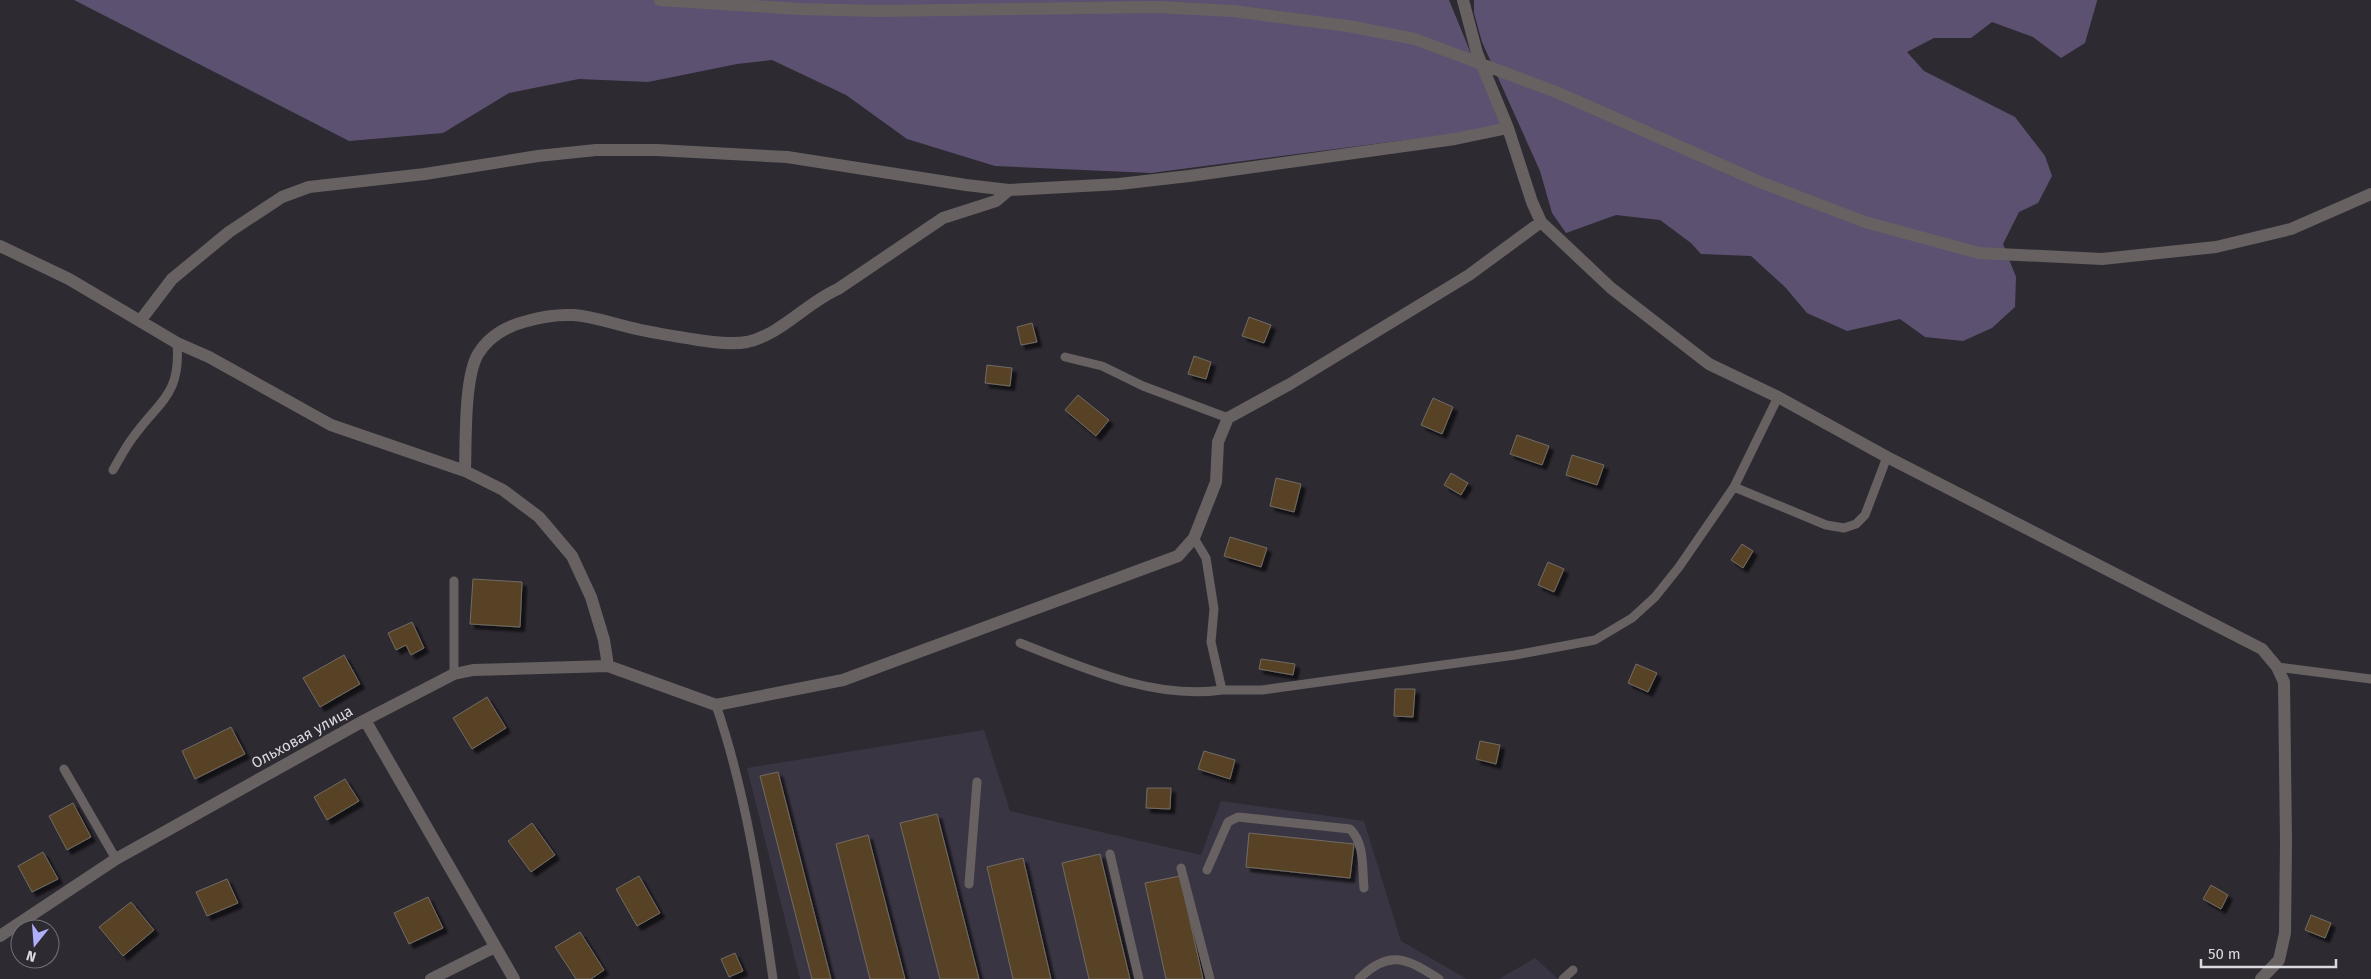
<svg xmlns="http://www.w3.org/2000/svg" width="2371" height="979" font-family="'Fira Sans',sans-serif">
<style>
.built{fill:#3a3542}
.forest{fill:#5d5171}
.building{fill:#594327;stroke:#716b64;filter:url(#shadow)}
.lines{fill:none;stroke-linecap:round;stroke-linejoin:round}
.lane{stroke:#676261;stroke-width:9}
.street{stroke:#676261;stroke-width:12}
.labels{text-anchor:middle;stroke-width:4;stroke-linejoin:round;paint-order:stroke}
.street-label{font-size:15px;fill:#dcdadf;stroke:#2d2a32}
</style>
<defs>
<filter id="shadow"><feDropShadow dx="4.5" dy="4.5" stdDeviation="1" flood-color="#0009"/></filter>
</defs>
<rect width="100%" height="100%" fill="#2d2a32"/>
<path class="built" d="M984 730 1010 811 1201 855 1221 801 1364 821 1401 941 1467 979H800L747 768Z
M1535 958 1558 979H1499Z"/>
<path class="forest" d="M74 0H1449L1474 61 1506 127 1151 173 995 166 907 139 846 95 772 60 737 64 648 82 579 79 509 93 443 133 349 141Z
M1474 0H2097V1L2085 43 2061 58 2033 37 1992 22 1971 38H1934L1907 52 1924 71 2015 117 2045 156 2052 176 2038 203 2019 212 2003 244 2016 277 2015 307 1992 328 1963 341 1925 337 1900 319 1847 331 1807 313 1785 287 1751 256 1701 254 1691 243 1660 220 1616 215 1566 233 1552 213 1540 171 1482 42 1474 13Z"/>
<path class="building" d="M1249 317 1271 325 1264 343 1242 336Z
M1032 323 1037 342 1021 345 1017 327Z
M1194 356 1211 362 1206 379 1188 374Z
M987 365 1012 368 1010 386 985 383Z
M1078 395 1109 420 1096 436 1065 410Z
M1433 398 1453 407 1442 434 1421 425Z
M1517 435 1549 446 1542 465 1510 454Z
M1572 455 1604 465 1597 485 1566 475Z
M1451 473 1468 483 1461 495 1444 485Z
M1276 478 1301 484 1294 512 1270 506Z
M1230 537 1267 548 1261 567 1224 556Z
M1742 544 1753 551 1743 568 1731 560Z
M1548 562 1564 569 1554 592 1538 585Z
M473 579 522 582 520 627 470 624Z
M412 622 424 648 411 655 406 645 396 650 388 633Z
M344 655 360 684 320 707 303 678Z
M1261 659 1295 664 1293 675 1259 669Z
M1636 664 1657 673 1648 692 1628 683Z
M1395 689H1415L1413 717 1394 716Z
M487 697 506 728 472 749 453 718Z
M231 727 245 754 195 779 182 751Z
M1480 741 1500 745 1496 764 1476 759Z
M1204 751 1235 760 1230 779 1198 769Z
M778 772 831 979H812L760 776Z
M345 779 359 801 327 820 314 797Z
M1147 788H1171L1170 809 1146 808Z
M73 803 91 837 67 850 49 816Z
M937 814 979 979H940L900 823Z
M532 823 555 855 531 872 508 841Z
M1249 833 1354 844 1350 878 1246 867Z
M868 835 905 979H870L836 844Z
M43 852 58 879 32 892 18 866Z
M1100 854 1130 979H1089L1062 863Z
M1023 858 1051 979H1013L987 867Z
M639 876 660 913 637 926 616 889Z
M1180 876 1203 979H1166L1145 883Z
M227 879 238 903 207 916 196 892Z
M2211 885 2228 895 2221 909 2203 899Z
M428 897 443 928 409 944 394 913Z
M131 902 154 930 123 956 99 927Z
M2311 915 2331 923 2325 938 2305 930Z
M580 932 604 970 591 979H576L555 947Z
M735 953 743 971 729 977 721 959Z"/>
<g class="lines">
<path class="lane" d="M1065 357 1102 366 1143 386 1228 418
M113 470C120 458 126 446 134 436 160 400 181 395 177 343
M1734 487 1826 525 1844 528 1856 524 1865 515 1887 457
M1194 538 1206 558 1214 609 1211 642 1222 690H1262L1515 655 1595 640 1632 618 1655 597 1679 567 1734 487 1778 397
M454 581V674
M1020 643C1082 667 1153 700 1222 690
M2277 667 2371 679
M716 705C746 793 760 887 773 979
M64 769 116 859
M1110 854 1139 979
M1181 868 1210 979
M1207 870 1228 822 1238 817 1350 829C1365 844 1362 867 1364 888
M969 884 977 782
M1359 979C1389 948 1408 959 1439 979
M1563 979 1573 970"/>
<path class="street" d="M660 0 800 9 878 11 1157 7 1233 11 1348 26 1415 39 1556 92 1760 182 1865 222 1979 253 2102 259 2216 247 2291 229 2371 194
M1541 222 1611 288 1709 364 1778 397 1887 457 2262 649 2277 667 2284 682 2286 842 2285 933 2279 960 2261 979
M0 246 69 279 177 343 209 357 331 425 465 471 503 490 539 517 572 556 591 597 604 640 608 666
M140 321 172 279 229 232 282 197 309 187 425 174 538 156 596 150H657L787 157 966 185 1009 190 1119 184 1189 176 1455 139 1508 128
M465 471C466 442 464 378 478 354 489 336 507 326 527 321 577 307 594 320 641 330 660 334 679 337 698 340 713 342 731 345 747 342 782 334 806 303 838 289L943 218 996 201 1009 190
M365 720 454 674 473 670 608 666 716 705 843 680 1178 556 1194 538 1216 482 1218 442 1228 418 1290 384 1469 275 1541 222 1532 202 1508 128 1477 53 1463 0
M0 936 116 859 365 720 514 979
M431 979 495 947"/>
</g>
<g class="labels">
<g class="street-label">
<text transform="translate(302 737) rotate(-29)" y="5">Ольховая улица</text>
</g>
</g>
<g transform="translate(35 944) rotate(197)"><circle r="24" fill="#2d2a32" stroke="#737077"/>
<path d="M0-4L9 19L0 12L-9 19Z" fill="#afaefa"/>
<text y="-8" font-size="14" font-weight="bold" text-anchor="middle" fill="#dcdadf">N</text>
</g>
<path d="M2201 959v8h135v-8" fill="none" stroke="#dcdadf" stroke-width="2.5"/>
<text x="2208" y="959" font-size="15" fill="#dcdadf" stroke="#2d2a32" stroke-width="4" paint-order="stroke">50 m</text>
</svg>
